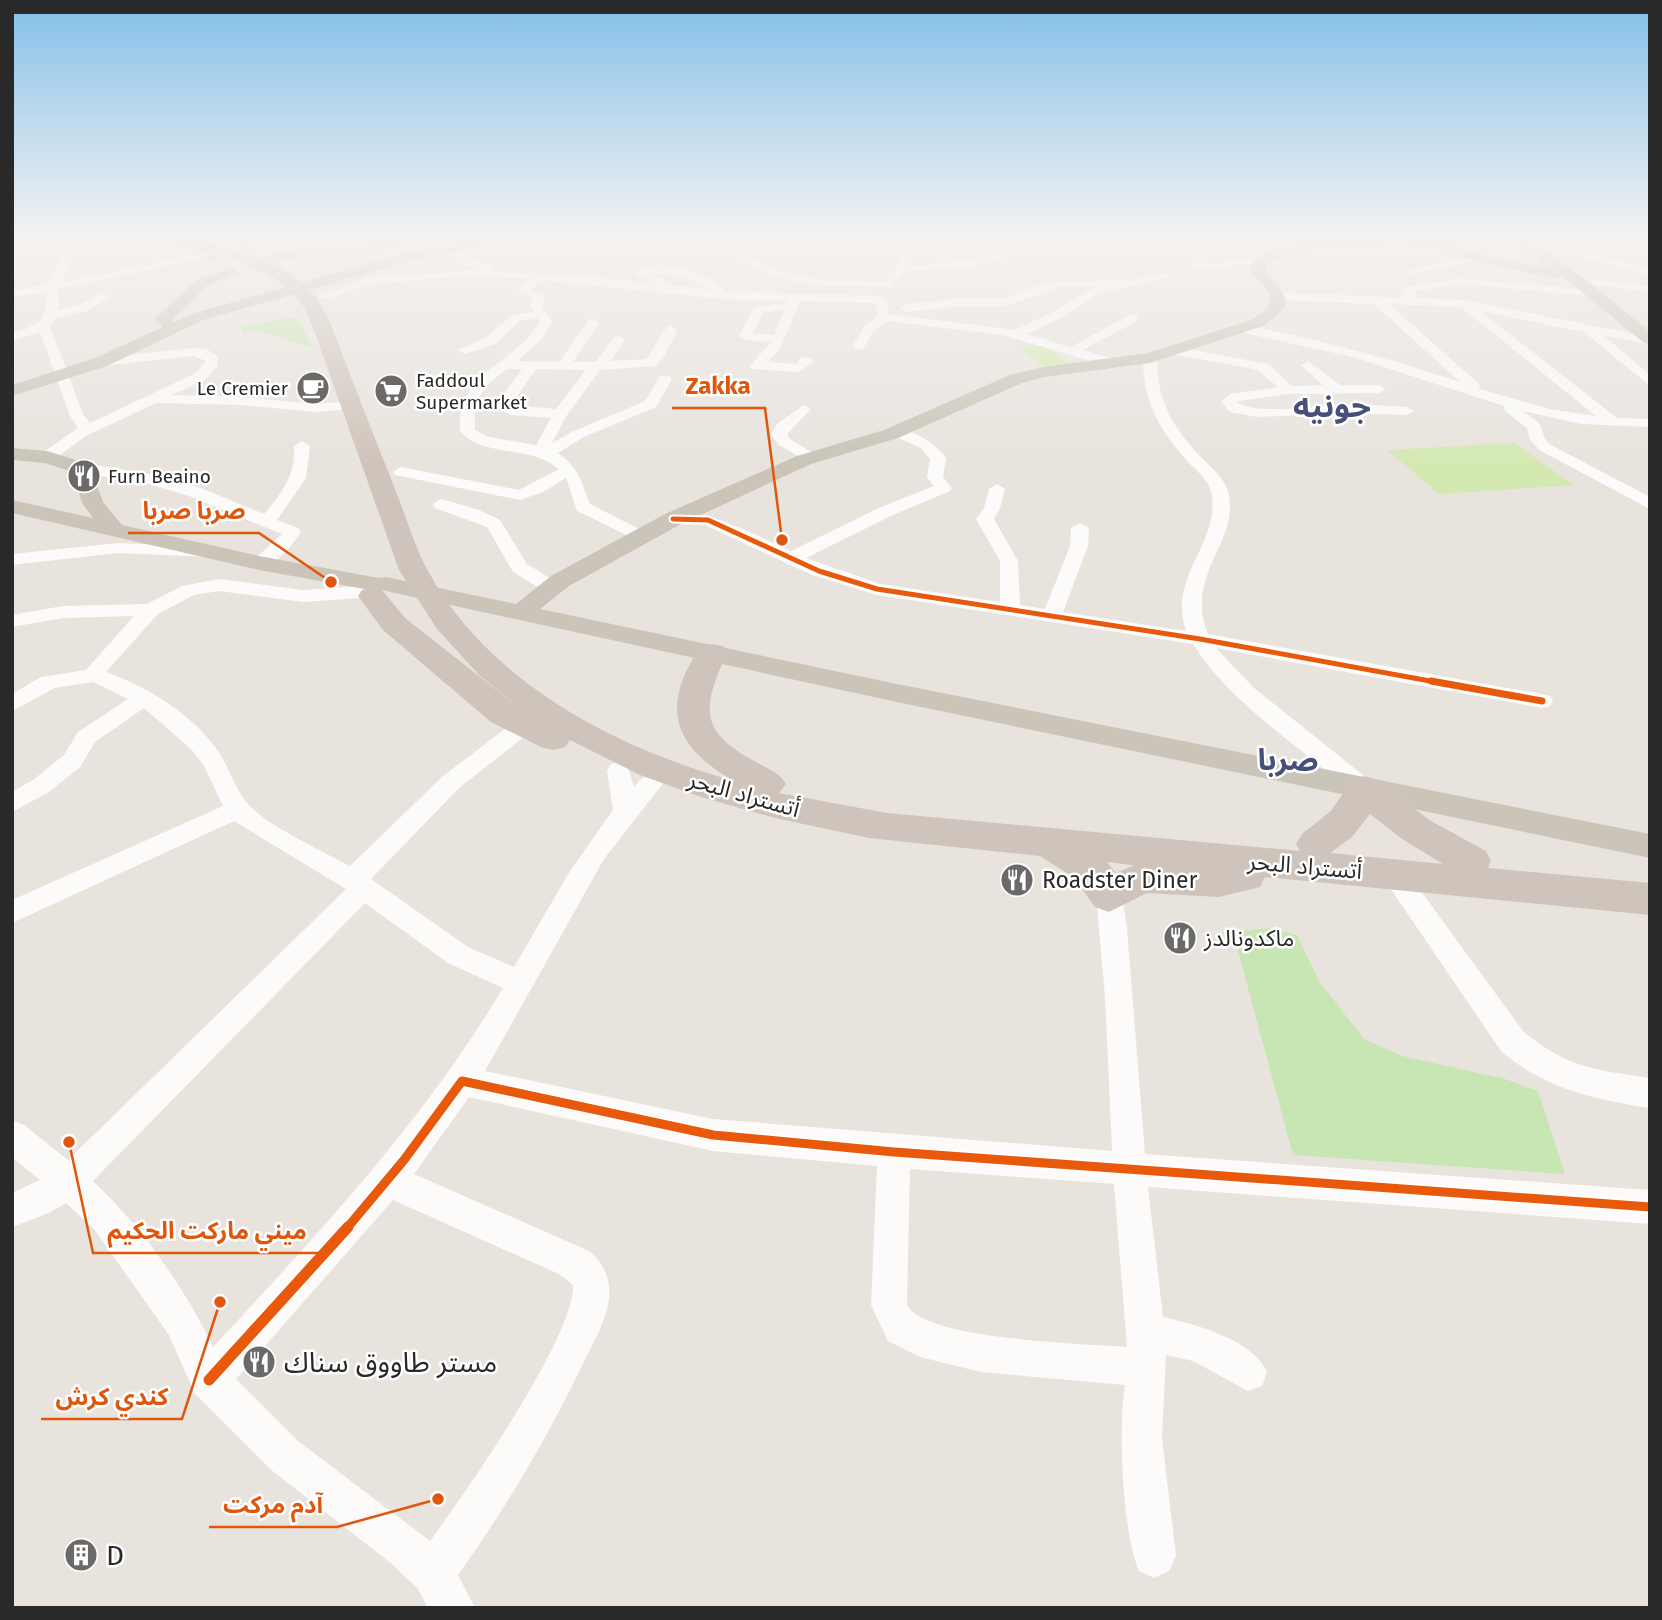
<svg xmlns="http://www.w3.org/2000/svg" width="1662" height="1620" font-family="'Fira Sans','Noto Sans Arabic',sans-serif">
<style>
.green{fill:#c8e5b4}
.pitch{fill:#d4e9b2}
.lines{fill:none;stroke-linecap:round;stroke-linejoin:round}
.minor-tunnel{stroke:#c2beb9;stroke-width:11;stroke-dasharray:11 6;stroke-linecap:butt}
.minor{fill:#fcfbfa;fill-rule:evenodd}
.major{fill:#cac5b8;fill-rule:evenodd}
.highway{fill:#cfc4bb;fill-rule:evenodd}
.cycleway-far3-casing{stroke:#fff;stroke-width:9}
.cycleway-far2-casing{stroke:#fff;stroke-width:11}
.cycleway-far1-casing{stroke:#fff;stroke-width:13}
.cycleway-casing{stroke:#fff;stroke-width:16}
.cycleway-far3{stroke:#e8590c;stroke-width:5}
.cycleway-far2{stroke:#e8590c;stroke-width:7}
.cycleway-far1{stroke:#e8590c;stroke-width:9}
.cycleway{stroke:#e8590c;stroke-width:11}
.labels{text-anchor:middle;stroke-width:5;stroke-linejoin:round;paint-order:stroke}
.far-poi-label{font-size:19px;fill:#292929;stroke:#fff;text-anchor:start}
.street-label{font-size:23px;fill:#292929;stroke:#fff}
.poi-label{font-size:23px;fill:#292929;stroke:#fff;text-anchor:start}
.near-poi-label{font-size:28px;fill:#292929;stroke:#fff;text-anchor:start}
.district-label{font-size:30px;font-weight:bold;fill:#474f7b;stroke:#fff}
.far-town-label{font-size:32px;font-weight:bold;fill:#474f7b;stroke:#fff}
.leader{fill:none;stroke:#de570d;stroke-width:2.5}
.callout-dot{fill:#de570d;stroke:#fff;stroke-width:2.5}
.callout-label{font-size:24px;text-anchor:middle;font-weight:bold;fill:#de570d;stroke:#fff;stroke-width:5;stroke-linejoin:round;paint-order:stroke}
</style>
<rect width="100%" height="100%" fill="#e8e3dd"/>
<path class="green" d="M297 317 312 346C283 343 273 329 243 333L241 326Z
M1269 928 1297 935 1319 981 1364 1039 1402 1056 1505 1079 1538 1091 1565 1174 1293 1155 1233 932Z"/>
<path class="pitch" d="M1043 344 1069 363 1044 367 1019 348Z
M1514 443 1574 485 1439 494 1387 450Z"/>
<g class="lines">
<path class="minor-tunnel" d="M206 256 248 246"/>
<path class="minor" d="M103 235H117L91 247 168 238 173 241 168 244 89 253 84 249 73 254 61 282 206 253 211 256 59 289 58 310 78 305 102 294 112 296 86 311 56 318 50 326 83 414 90 423 196 373 206 361 194 356 101 366 96 365V359L194 348 207 349 218 357V366L206 379 172 395 241 397 317 404 350 401 357 405 350 409 317 412 241 405 156 403 86 436 53 460H41L39 457 41 454 78 428 69 414 40 332 12 341V333C42 323 45 324 47 291L12 298V291L49 284 63 251 12 250V244L75 246Z
M281 235H298L248 249 243 246Z
M599 235H612L609 238 654 248 645 255 640 252 641 250 595 241 594 239Z
M693 235 747 243 749 256C791 284 841 279 889 281L886 278 903 259 905 243 918 235H931L915 245 913 260 908 266 969 260 1004 249 998 243 1003 240 1013 246 1014 251C984 274 940 265 905 273 900 274 897 279 892 281L893 286 889 287C837 286 784 290 740 259L738 247 693 239Z
M1045 235H1089L1067 241Z
M1225 235H1237L1201 262C1220 270 1246 250 1265 263L1264 265H1234L1206 271 1190 265 1189 263 1198 253Z
M1524 235H1650V239H1540L1516 242 1511 239Z
M414 238 454 245 466 257 492 267V271L576 275 657 284 633 274C658 255 700 271 723 287V291L880 296 886 300 889 314 1015 330 1051 313 1095 287H1060L1006 306H963L907 312 901 308 907 304 963 298H1004L1037 286 1060 281 1131 280 1165 274 1171 277 1100 293 1059 319 1027 334 1071 347 1129 315H1137V321L1083 350 1118 360V366H1108L1002 335 887 321 874 331 863 349 858 350 852 346 865 326 878 316 875 303 800 301 781 347 768 362 796 364 802 357H812V363L799 372 752 369 750 366 771 342 745 340 739 336 754 307 787 303 788 301 733 300 540 280 531 290 545 296 542 306 552 321 542 339 517 361 559 362 589 320 593 319 599 323 573 362H596L614 337 619 336 625 340 610 361 646 359 667 327 671 326 677 330 664 357 655 366 600 370 567 415 552 443 574 431 645 401 660 376H670L672 379 656 407 584 437 558 453C580 469 580 480 590 504L647 533 650 537 647 541 641 542 577 511 566 478 543 492 520 500 395 475 393 472 401 467 519 490 559 469C530 444 482 458 460 431 457 369 514 367 540 321L538 318 520 321 495 344 465 354 458 350 485 338 512 315 534 312 530 306 533 298 517 291 529 279 469 276 368 284 328 299 318 297 366 278 481 270 458 261 447 250 410 243V239ZM659 273 687 277 713 290 660 284 665 281 650 274ZM785 309 774 335 753 333 763 313ZM507 369H522L497 404 499 410 512 415 551 418 536 445 489 437 475 430C473 398 482 387 507 369ZM536 369 586 370 556 409 511 405Z
M1542 242 1650 269V275L1542 246Z
M1478 254 1482 255V259L1410 275 1404 272Z
M1574 277 1650 286V292L1570 282 1568 280Z
M1461 278 1593 290 1599 293 1593 296 1461 284 1416 291 1414 298 1464 300 1650 337V345L1603 335 1650 375V386L1584 332 1480 311 1617 418 1650 419V427L1581 424 1523 411 1539 423 1545 439 1551 445 1650 497V509L1541 451 1530 440 1527 428 1505 411 1504 406 1353 357 1244 333 1238 329 1244 325C1318 339 1389 358 1460 382L1374 304 1278 300 1272 296 1278 292 1402 298V292L1408 286ZM1389 304 1461 307 1596 416 1550 409 1480 389 1479 384Z
M1177 347 1268 364 1292 386 1323 385 1301 365 1308 361 1340 385H1379L1386 389 1379 393 1288 394 1239 401 1237 402C1255 416 1321 405 1346 405 1366 404 1387 406 1407 407L1414 411 1407 415 1347 413 1257 417 1230 412 1221 402 1230 394 1278 387 1258 370 1172 354V348Z
M1150 354 1157 358C1157 400 1172 427 1201 457 1212 469 1226 479 1229 495 1238 544 1184 575 1208 634L1542 694 1550 696 1553 701 1550 706 1542 708 1216 648 1254 688 1373 783 1377 789 1373 795C1368 797 1363 798 1358 795 1344 789 1330 775 1319 765 1274 729 1224 693 1193 644L877 595 812 575 705 525 673 524 664 519C685 496 767 541 791 551L881 507 934 486 927 477 930 459 921 448 892 435 889 432 897 427C917 433 934 442 946 458L943 477 952 488 950 491 893 515 806 558 880 584 1000 602V561L976 519 984 508 989 489 997 484 1005 489 1000 508 994 519 1018 561 1020 605 1045 609 1070 546 1071 528 1080 523 1089 528 1088 546 1063 612 1186 631C1168 577 1218 545 1212 497 1211 482 1199 473 1189 463 1160 431 1143 402 1143 358Z
M804 405 811 409 787 434 790 439 816 455 818 458 816 461 810 463 779 445 771 434 778 423Z
M302 441 310 446 306 478 277 520 298 528 301 532C291 547 277 564 259 569L250 563 282 534 189 496 142 482 82 473 74 468 82 463 150 474 201 488 264 514C282 493 296 475 294 446Z
M441 499 479 510 500 520 527 564 558 583 560 587 558 591H544L513 572 487 527 435 508 433 504Z
M118 543 211 547 220 552 211 557 118 553 12 565V554Z
M219 579 303 590 360 586 370 592 360 598 303 602 219 591 194 595 158 614 106 672C148 687 192 714 218 751 230 768 235 791 250 806 268 826 324 852 350 866L443 776 517 720 525 718 533 720 536 725 533 730 459 788 371 879 468 947 514 967 570 871 613 810 607 770 611 764 619 762 627 764 634 787C642 777 647 772 660 776L664 782 604 859 485 1071 713 1119 1112 1151 1105 997 1096 896 1100 889 1109 886 1118 889 1122 896 1127 929 1145 1154 1650 1190V1224L1148 1187 1163 1317C1195 1324 1254 1340 1267 1372L1262 1386 1248 1391 1193 1361 1166 1355 1162 1438 1176 1556 1169 1571 1154 1578 1139 1571C1122 1531 1118 1428 1125 1385L981 1372 920 1357 888 1341 871 1305 877 1166 713 1151 469 1097 414 1174 589 1251C604 1262 611 1281 609 1298 606 1323 591 1346 581 1368 546 1440 505 1509 458 1575L475 1608H428L418 1589 392 1564 270 1469 195 1394 169 1335 94 1229 66 1203 49 1213 12 1227V1193L40 1180 12 1157V1120L24 1125 68 1160 346 889 234 821 12 923V900L223 806 204 766 192 750 144 708 95 742 80 767 49 792 12 812V792L33 780 64 755 78 732 128 699 93 682 55 688 12 711V694L41 677 86 670 134 616 63 618 12 627V615L63 606 147 604 182 586ZM365 903 448 963 503 988C423 1122 319 1233 213 1347 185 1288 141 1226 93 1181ZM910 1169 1114 1184 1127 1347C1087 1344 925 1340 907 1305ZM393 1200 559 1274 573 1285C575 1336 464 1495 430 1541L298 1441 236 1379Z
M1395 865 1404 868 1523 1031C1566 1068 1596 1070 1650 1078V1108C1593 1099 1545 1089 1501 1051L1386 882 1382 875 1386 868Z"/>
<path class="major" d="M493 235H518L511 239 410 261 203 320 107 366 12 396V385L95 358 163 327 155 320 157 317 198 279 232 268 239 272 208 285 172 320 173 322 191 314 402 254Z
M1427 235C1444 235 1458 248 1476 253 1501 260 1527 263 1551 269L1503 235H1519L1584 278 1650 332V345L1644 343 1561 275 1555 278 1466 259 1440 248 1397 246 1320 248 1280 258 1265 267C1275 296 1307 295 1263 326L1150 363 1044 377 1022 383 898 438 811 464 681 524 569 586 540 609 897 684 1650 834V858L897 702 377 589 370 590 259 570 12 513V500L93 518 82 503 73 472 45 463 12 460V448L47 451 89 464 103 502 122 525 259 556 379 578 386 577 516 604 551 576 665 514 797 456 884 430 1010 375 1043 367 1148 353 1251 320 1267 309 1270 302V294L1250 270 1251 265C1283 230 1385 237 1430 239Z
M400 239 407 243 405 246 360 252 327 251 266 264 259 260 261 257 327 243 360 244Z"/>
<path class="highway" d="M103 235C168 234 265 241 312 293 330 314 338 344 348 369 365 414 383 458 400 502 409 525 416 550 428 571 488 682 616 748 734 781 672 746 660 706 701 646L712 644 723 646 727 653C702 708 698 731 756 762 768 769 779 772 786 784L779 793 887 813 1300 851 1296 844 1302 834 1331 811 1352 780 1365 776 1378 780 1429 820 1486 851 1491 861 1488 868 1650 883V915L1265 877 1260 887 1219 897 1147 893 1109 912 1095 907 1073 877 1040 856 869 838 775 818 701 797 640 775 570 740 565 747 553 750 541 747 491 722 383 630 358 596 362 590 372 587 382 590 405 618 522 710 479 675 437 629 399 570 314 330C310 320 306 309 299 300 260 252 169 244 111 240ZM1370 814 1402 839 1443 864 1330 853 1352 837ZM1107 862 1132 865H1135L1116 873Z"/>
<defs>
<path id="cycleway-far3" d="M673 519 708 520 819 571 877 589 1200 639 1441 683"/>
<path id="cycleway-far2" d="M1431 681 1542 701"/>
<path id="cycleway-far1" d="M347 1228 404 1160 462 1081 713 1135 894 1152 1650 1207"/>
<path id="cycleway" d="M209 1380 348 1227"/>
</defs>
<use href="#cycleway-far3" class="cycleway-far3-casing"/>
<use href="#cycleway-far2" class="cycleway-far2-casing"/>
<use href="#cycleway-far1" class="cycleway-far1-casing"/>
<use href="#cycleway" class="cycleway-casing"/>
<use href="#cycleway-far3" class="cycleway-far3"/>
<use href="#cycleway-far2" class="cycleway-far2"/>
<use href="#cycleway-far1" class="cycleway-far1"/>
<use href="#cycleway" class="cycleway"/>
</g>
<linearGradient id="sky" x2="0" y2="1"><stop stop-color="#83c0ea"/><stop offset="0.51" stop-color="#f5f2f0"/><stop offset="1" stop-color="#f5f2f0" stop-opacity="0"/></linearGradient>
<rect width="1662" height="462" fill="url(#sky)"/>
<defs>
<symbol id="cafe-disc" viewBox="-11 -11 22 22"><circle r="9.5" fill="#6c6a68" stroke="#fff"/><path d="M-5.5-4.5H6V0H3Q3 3.5 0 3.5H-2.5Q-5.5 3.5-5.5 0ZM3-3.2v2h1.7v-2ZM-6 4.5H4V6H-6Z" fill="#fff"/></symbol>
<symbol id="supermarket-disc" viewBox="-11 -11 22 22"><circle r="9.5" fill="#6c6a68" stroke="#fff"/><path d="M-6-5.5h2.5l.6 2H6L4.5 2H-2.5L-4.4-4H-6ZM-1.5 3.2a1.3 1.3 0 1 0 .1 0ZM3 3.2a1.3 1.3 0 1 0 .1 0Z" fill="#fff"/></symbol>
<symbol id="restaurant-disc" viewBox="-11 -11 22 22"><circle r="9.5" fill="#6c6a68" stroke="#fff"/><path d="M-5-6h1v4h1v-4h1v4h1v-4h1v5L-1.5 .5V6h-2V.5L-5-1ZM5-6V6H3V1.5H1.5Q1.5-4 5-6Z" fill="#fff"/></symbol>
<symbol id="building-disc" viewBox="-11 -11 22 22"><circle r="9.5" fill="#6c6a68" stroke="#fff"/><path d="M-4-6H4V6H1V3H-1V6H-4ZM-2.5-4.3h1.7v1.8h-1.7ZM.8-4.3h1.7v1.8H.8ZM-2.5-1h1.7V.8h-1.7ZM.8-1h1.7V.8H.8Z" fill="#fff"/></symbol>
</defs>
<g fill-rule="evenodd">
<use href="#cafe-disc" x="294" y="369" width="38" height="38"/>
<use href="#supermarket-disc" x="372" y="372" width="38" height="38"/>
<use href="#restaurant-disc" x="65" y="457" width="38" height="38"/>
<use href="#restaurant-disc" x="998" y="861" width="38" height="38"/>
<use href="#restaurant-disc" x="1161" y="919" width="38" height="38"/>
<use href="#restaurant-disc" x="240" y="1343" width="38" height="38"/>
<use href="#building-disc" x="62" y="1536" width="38" height="38"/>
</g>
<g class="labels">
<g class="far-poi-label">
<text x="416" y="387">Faddoul<tspan x="416" dy="22">Supermarket</tspan></text>
<text x="288" y="395" text-anchor="end">Le Cremier</text>
<text x="108" y="483">Furn Beaino</text>
</g>
<g class="street-label">
<text transform="translate(744 794) rotate(16)" y="8">أتستراد البحر</text>
<text transform="translate(1305 866) rotate(5)" y="8">أتستراد البحر</text>
</g>
<g class="poi-label">
<text x="1042" y="888">Roadster Diner</text>
<text x="1204" y="946">ماكدونالدز</text>
</g>
<g class="near-poi-label">
<text x="284" y="1372">مستر طاووق سناك</text>
<text x="106" y="1565">D</text>
</g>
<g class="district-label">
<text x="1288" y="770">صربا</text>
</g>
<g class="far-town-label">
<text x="1332" y="417">جونيه</text>
</g>
</g>
<path class="leader" d="M782 540L765 408H672M331 582L259 533H128M69 1142L93 1253H320M220 1302L182 1419H41M438 1499L337 1527H209"/>
<g class="callout-dot">
<circle cx="782" cy="540" r="7"/>
<circle cx="331" cy="582" r="7"/>
<circle cx="69" cy="1142" r="7"/>
<circle cx="220" cy="1302" r="7"/>
<circle cx="438" cy="1499" r="7"/>
</g>
<g class="callout-label">
<text x="718" y="394">Zakka</text>
<text x="194" y="519">صربا صربا</text>
<text x="207" y="1239">ميني ماركت الحكيم</text>
<text x="112" y="1405">كندي كرش</text>
<text x="273" y="1513">آدم مركت</text>
</g>
<rect width="1662" height="1620" fill="none" stroke="#292929" stroke-width="28"/>
</svg>
